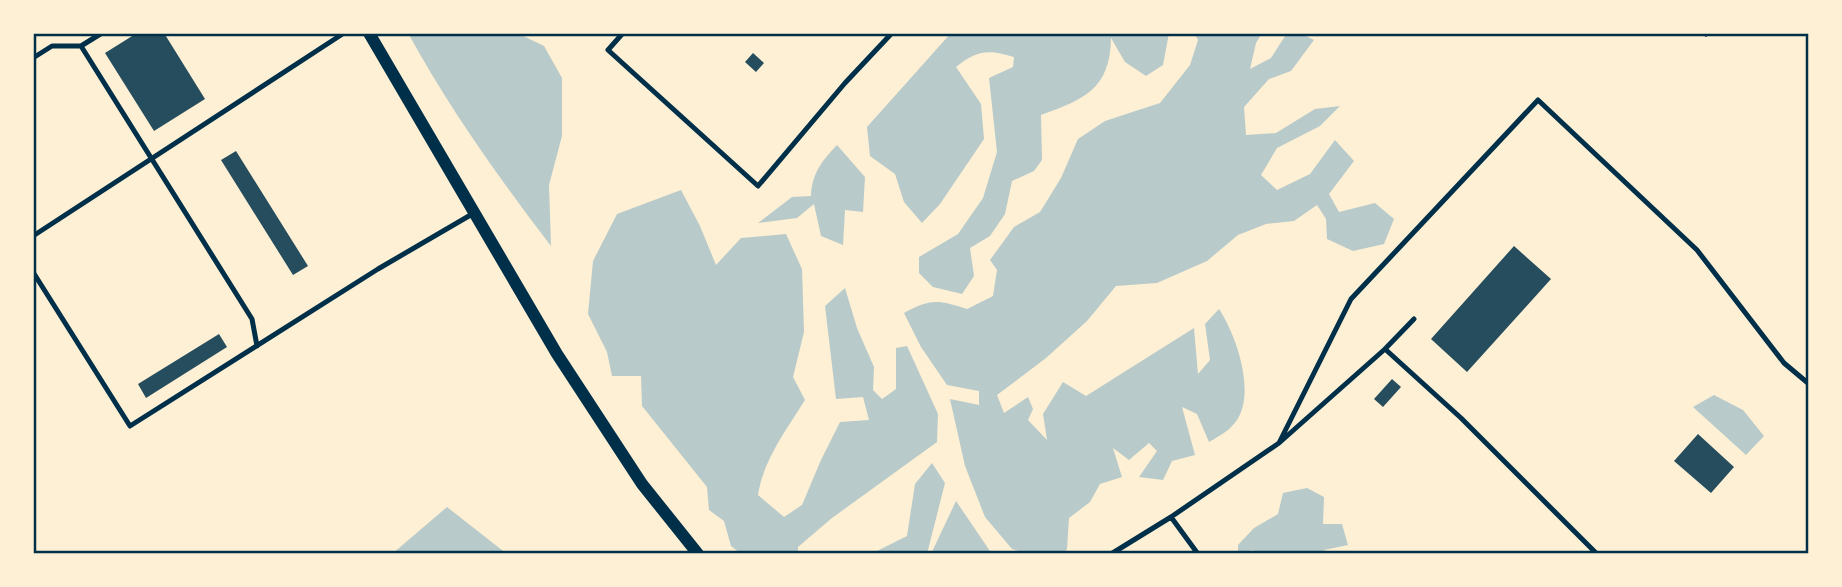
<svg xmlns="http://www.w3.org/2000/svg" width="1842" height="587" font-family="Rubik,sans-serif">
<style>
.green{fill:#b9caca}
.building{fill:#264d5e}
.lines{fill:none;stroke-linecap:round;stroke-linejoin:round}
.service{stroke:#003049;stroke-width:5}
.tertiary{stroke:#003049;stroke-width:12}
.neatline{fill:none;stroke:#003049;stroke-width:2.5}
</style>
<rect width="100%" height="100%" fill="#fdf0d5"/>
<path class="green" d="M408 33H517L544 46 562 78V136L549 185 551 246C499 178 449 108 408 33Z
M951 33H1169L1163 65 1146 76 1125 62 1111 38C1110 89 1085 99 1041 115L1042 160 1034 171 1012 181 1005 214 990 236 970 248 974 276 962 294 933 287 919 273V257L958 234 983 198 997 152 989 78 1013 67 1014 57C988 49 977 50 956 67L981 104 984 139 940 204 922 223 904 202 895 174 870 156 867 127Z
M1194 33H1262L1256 43 1250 69 1271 58 1287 33H1300L1314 40 1291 71 1269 79 1244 107 1246 135 1276 133 1315 109 1340 106 1320 126 1277 148 1261 175 1277 190 1310 174 1335 140 1354 161 1329 194 1339 212 1375 203 1394 219 1384 244 1353 251 1327 239 1326 219 1317 205 1294 221 1266 224 1238 235 1207 261 1157 283 1116 286 1087 321 1046 358 997 395 1004 413 1028 397 1033 409 1028 420 1047 440 1043 414 1063 382 1086 396 1194 328 1198 374 1210 360 1205 324 1219 309C1237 336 1259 400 1232 426 1226 433 1217 437 1209 442L1197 414 1182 407 1195 455 1172 461 1163 480 1139 477 1157 451 1149 443 1129 460 1113 448 1122 477 1100 484 1090 502 1069 518 1067 549 1063 554H1027L1012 549 985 517 965 466 950 399 979 405V391L947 385 921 347 904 313C931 298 939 300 967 309L993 296 997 270 990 260 1014 227 1040 212 1061 178 1078 139 1105 121 1160 103 1190 65 1198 40Z
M837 145 865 177 863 212 845 210 843 245 821 236 814 204 797 218 758 223 792 197 811 196C812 173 822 161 837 145Z
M681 190 700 226 716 265 741 238 786 234 802 269 804 332 793 377 805 400C787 429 763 460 758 495L784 517 802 505 821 460 840 422 869 420 863 397 836 399 825 306 845 288 857 328 874 367 873 390 882 399 896 389V348L907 346 938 414 937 442 832 518 798 547V554H741L731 546 724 521 709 510 707 487 642 406 641 376H612L607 352 588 314 593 261 617 214Z
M1714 395 1743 410 1764 436 1746 455 1693 407Z
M932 463 945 483 927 554H871L907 536 915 484Z
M1307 488 1324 497 1323 524H1342L1348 545 1324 550 1327 554H1252L1253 550 1238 554V545L1254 528 1278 514 1283 493Z
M956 501 992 554H931Z
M447 507 507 554H392Z"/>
<path class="building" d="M137 33H164L205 99 154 131 105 53Z
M753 53 764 63 756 72 745 62Z
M236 151 308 266 293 275 221 160Z
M1514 246 1551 279 1467 372 1431 339Z
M219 334 227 347 146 398 138 384Z
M1392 379 1401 387 1383 407 1374 399Z
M1698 434 1734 467 1711 493 1674 461Z"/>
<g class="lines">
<path class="service" d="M623 33 608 50 758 186 845 83 892 33
M1706 34 1707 33
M81 46 252 319 257 346
M33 58 52 46H81L102 33
M33 236 344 33
M33 272 130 426 378 269 474 213
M1385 349 1461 418 1597 554
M1279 443 1351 299 1538 100 1697 250 1784 363 1809 384
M1171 517 1198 554
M1111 554 1171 517 1279 443 1385 349 1414 319"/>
<path class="tertiary" d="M369 33 557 354 642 484 698 554"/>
</g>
<rect width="1842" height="587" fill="none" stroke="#fdf0d5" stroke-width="70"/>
<rect x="35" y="35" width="1772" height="517" class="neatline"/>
</svg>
